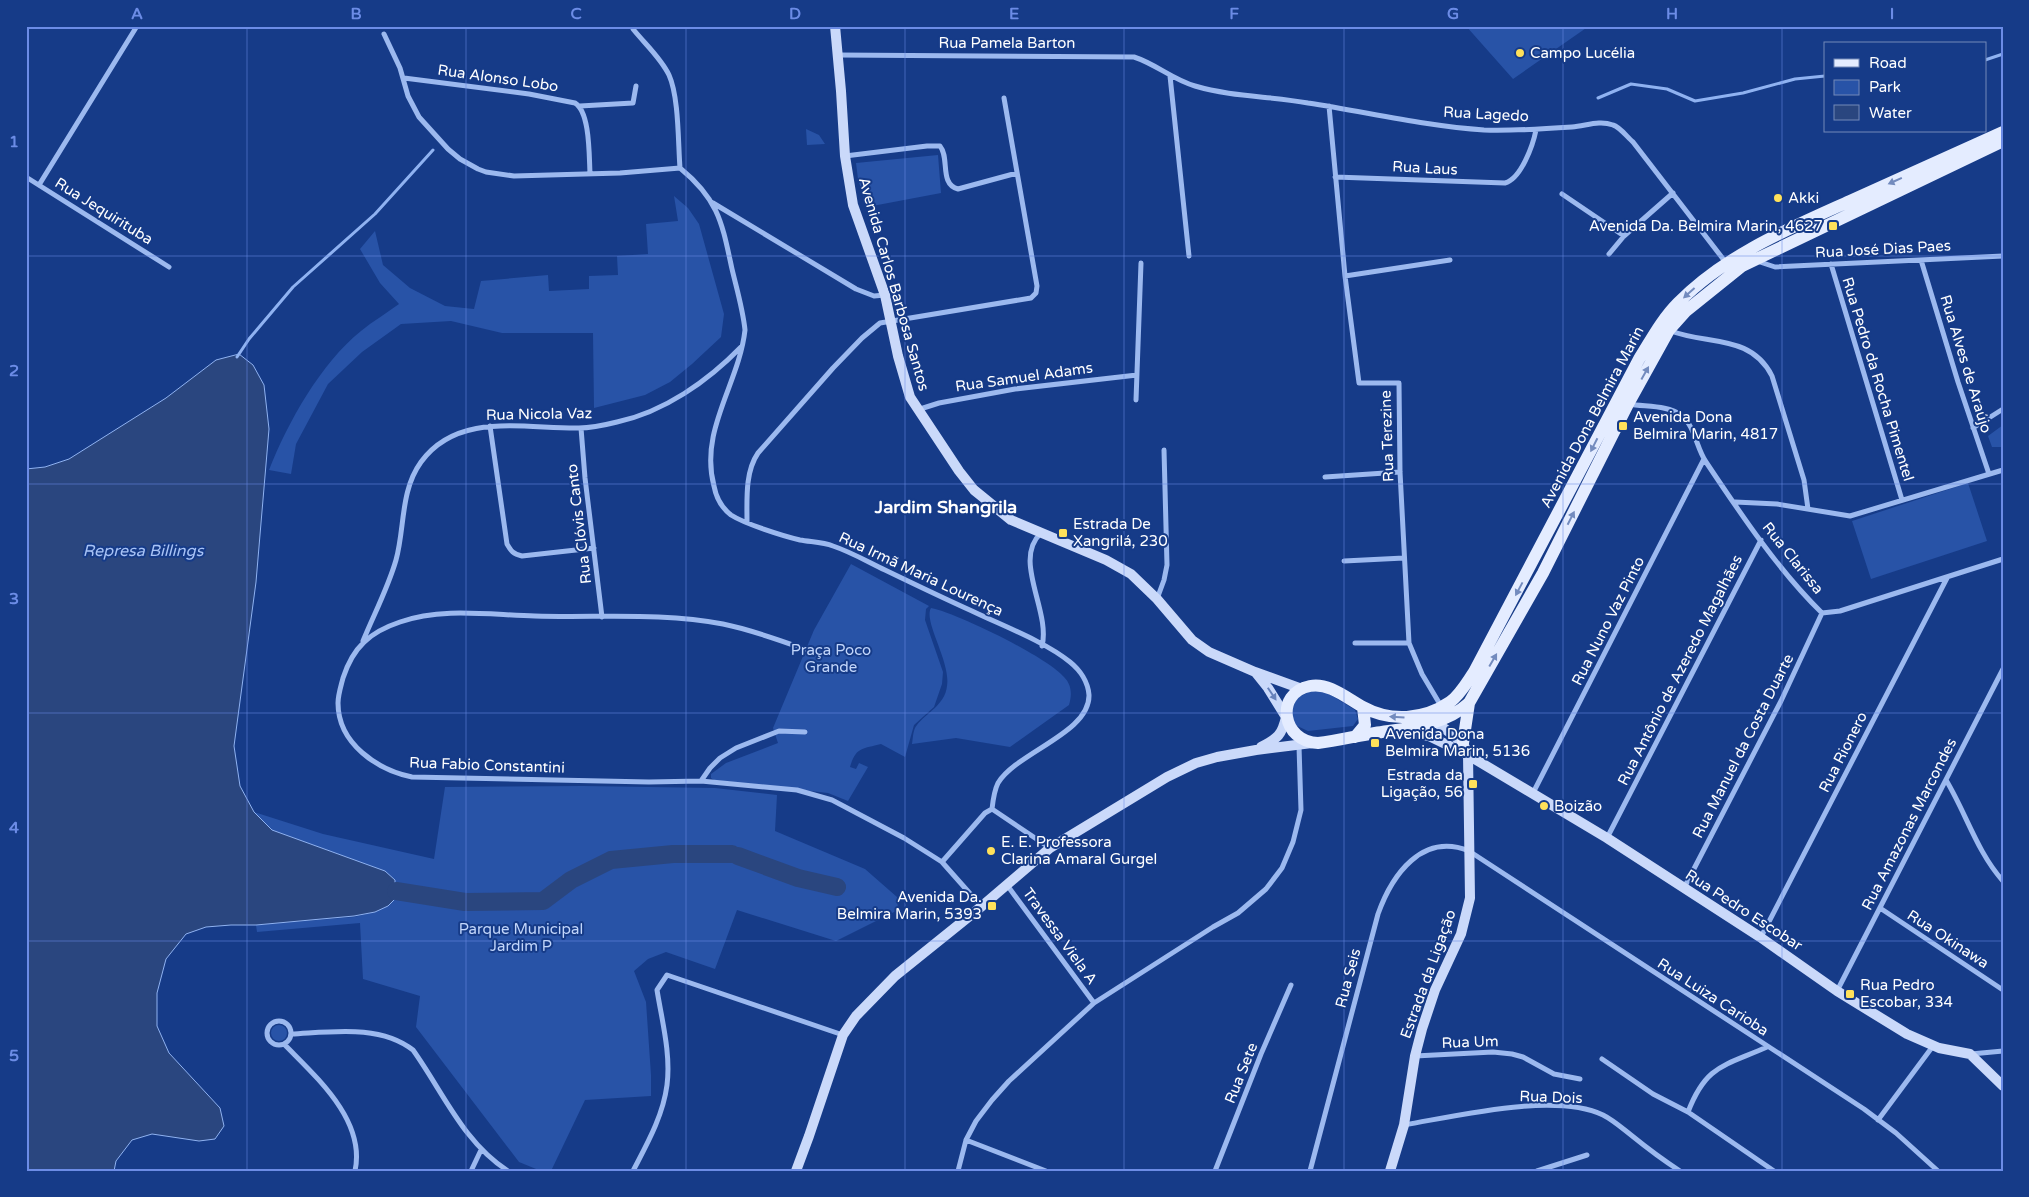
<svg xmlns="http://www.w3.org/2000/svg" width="2029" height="1197" font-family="'Varela Round',sans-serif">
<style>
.green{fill:#2853a7}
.water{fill:#2a467f;stroke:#8fb2f1}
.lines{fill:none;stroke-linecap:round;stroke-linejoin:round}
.stream{stroke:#8fb2f1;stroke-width:3}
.river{stroke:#2a467f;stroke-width:18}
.street{stroke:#9cb9ef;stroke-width:5}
.secondary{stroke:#cad9fa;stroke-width:10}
.primary{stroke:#e4ecff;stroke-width:12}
.oneway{fill:#738bbe}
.oneway2{fill:#6782bb}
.grid{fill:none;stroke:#6c8ce6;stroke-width:1;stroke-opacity:0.55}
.poi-dot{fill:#ffe15a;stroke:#163b88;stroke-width:2}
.labels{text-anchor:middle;stroke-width:4;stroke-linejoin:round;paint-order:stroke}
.street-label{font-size:15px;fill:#fff;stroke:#163b88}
.poi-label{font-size:15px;fill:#fff;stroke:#163b88;text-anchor:start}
.park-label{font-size:15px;fill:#c2d6fb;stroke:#163b88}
.water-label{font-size:16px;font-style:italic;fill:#a8c3f6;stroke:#163b88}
.quarter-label{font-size:18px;font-weight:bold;fill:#fff;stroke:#163b88}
.neatline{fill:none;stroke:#6c8ce6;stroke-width:2}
.grid-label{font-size:16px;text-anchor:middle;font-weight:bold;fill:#6c8ce6}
</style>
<rect width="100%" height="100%" fill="#163b88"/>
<path class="green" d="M1466 26H1589L1513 79Z
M806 129 819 135 825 144 807 145Z
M938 155 941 193 867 207 858 179 856 163Z
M674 196 688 208 699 224 724 314 721 337 692 364 670 382 645 395 594 408 593 333H502L451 321 401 324 362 352 328 384 296 444 291 474 269 470C288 422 321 363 361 331 373 321 387 313 399 304L380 283 360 249 375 231 383 265 410 288 445 306 474 309 481 281 548 275 549 291 589 289V276L618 275 617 256 648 254 646 224 678 221Z
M2003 425V447H1992L1988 436Z
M1968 483 1987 541 1871 579 1852 521Z
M851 564 929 606 926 609 925 620 943 672 942 684 934 707 914 725 905 757 881 744C862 749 856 747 850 767L856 769 859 763 868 767 848 801 828 793 714 780 711 778V774L726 763 778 743 773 728 814 630Z
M931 608C957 613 1047 657 1064 677 1072 685 1072 695 1069 705L1010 747 956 738 912 744C913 738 913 729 917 725 926 713 945 705 947 686 951 662 923 621 931 608Z
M1318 687 1355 710 1358 719 1353 726 1308 731 1293 724 1291 701Z
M583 786 715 788 777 795 775 831 865 869 897 897 898 910 836 941 737 910 715 969 666 952 648 959 634 971 646 1002 651 1075V1096L585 1100 551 1171H541L519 1162 416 1027 420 996 363 979 360 923 257 932 256 925 354 917 375 912 388 906 395 899 385 871 272 830 254 812 323 834 434 859 445 787Z
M271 1033a8 8 0 1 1 16 0a8 8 0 1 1-16 0Z"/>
<path class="water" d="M239 354 253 365 264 385 269 429 256 582 234 746 240 786 254 812 272 830 385 871 395 880V899L388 906 375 912 354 916 256 925H231L206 927 186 934 166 959 157 993V1026L169 1053 220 1108 224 1126 215 1139 199 1141 152 1134 132 1140 116 1161 114 1171H26V469L45 467 69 459 166 398 216 360Z"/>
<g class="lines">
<path class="stream" d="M1985 60 2003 54
M1598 98 1631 84 1667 89 1695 101 1743 93 1795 79 1825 76
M237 357 249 339 293 287 375 214 433 150"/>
<path class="river" d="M738 856 798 878 837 887
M396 891 465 902 543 901 571 880 611 860 673 854H732"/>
<path class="street" d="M633 26V29C645 44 661 58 669 75 679 97 678 143 680 168
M384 34 400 68 408 96 419 117 448 149 460 159 478 169 486 172 514 176 620 173 680 168C719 200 722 223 732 269 737 290 743 310 745 330 739 384 699 430 714 486 716 497 722 508 731 515 745 524 783 536 800 540 811 542 823 542 833 546 851 552 868 562 885 570 914 584 943 598 972 611 1003 626 1044 641 1070 662 1080 670 1088 682 1089 695 1090 733 1017 752 998 783 994 791 993 800 992 809
M838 55 1134 57C1156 64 1173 80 1195 86 1232 97 1271 96 1308 103 1367 112 1425 126 1484 130 1514 131 1543 129 1572 127 1586 126 1599 120 1613 125 1620 127 1627 137 1633 142L1727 264
M1170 76 1189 256
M404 78 529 94 575 103C590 112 589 155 590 173
M580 106 633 103 636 86
M1329 106 1345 276 1359 383H1399L1400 472 1409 643 1422 674 1441 706
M845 156 927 146H940C950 158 939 184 958 189L1017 173
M26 177 169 267
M1335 177 1505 183C1521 179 1533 145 1536 130
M39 185 137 26
M1562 194 1624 236
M713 203 856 289 874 296 885 295
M1609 254 1624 236 1673 193
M1921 260 1958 382 1989 474
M1757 261 1775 267 2003 256
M1831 264 1902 500
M1345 276 1450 260
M1671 331C1707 345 1751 334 1772 376L1804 480 1808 509
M1136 400 1141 263
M1629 404C1645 407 1668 405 1681 415 1695 426 1696 447 1706 462 1740 513 1778 570 1822 613L1840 611 2003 559
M917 410 939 403 1015 389 1137 375
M490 426 507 544C511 551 513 554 522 556L594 548
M581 428 585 478 602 617
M1973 428 2003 409
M1325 477 1400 472
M1735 502 1777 504 1850 516 2003 470
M747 522C747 499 745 472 758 453L833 368 862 338 880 323 1031 298 1036 293 1037 286 1004 98
M1041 533C1012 560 1051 611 1042 646
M1344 561 1404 558
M1157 599 1164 580 1167 565 1164 450
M363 641C374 614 388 588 396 560 405 528 400 491 421 462 458 411 526 429 579 428 592 428 605 425 617 422 664 412 708 381 741 347
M1355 643H1409
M810 651C782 641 753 630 723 624 662 612 597 618 535 616 490 615 442 607 400 622 370 632 353 647 343 678 341 686 338 695 338 703 338 744 378 770 412 777L649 782 701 781 797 790 832 800 904 838 931 855 942 862 981 906
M1946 780C1966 813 1977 852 2003 881
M701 781 710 768 720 758 736 748 779 731 805 732
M1533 793 1704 459
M1607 838 1761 540
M942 862 985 813 992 809 1050 848
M1007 885 1094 1003
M1684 888 1781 701 1822 613
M1880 908 2003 990
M1761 937 1947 578
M1837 991 2003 669
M267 1033a12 12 0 1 1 24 0a12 12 0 1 1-24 0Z
M291 1034C331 1032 380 1024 413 1050 443 1092 463 1142 508 1171
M284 1044C316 1077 366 1120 355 1171
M1767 1047C1724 1066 1706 1065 1688 1112L1774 1171
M1971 1054 2003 1051
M1415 1056 1493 1052 1512 1054 1523 1057 1554 1074 1580 1079
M1602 1059 1653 1094 1688 1112
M1878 1120 1933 1046
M1404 1125C1457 1116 1554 1092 1603 1115 1613 1120 1622 1128 1631 1135 1647 1148 1663 1160 1680 1171
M966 1140 1046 1171
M471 1171 481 1150
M633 1171C647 1144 663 1116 667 1085 671 1054 662 1021 657 990L667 975 843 1035
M958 1171 966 1140 976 1121 992 1100 1009 1081 1094 1003 1213 927 1238 913 1266 889 1282 868 1293 842 1301 810 1299 746
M1215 1171 1261 1054 1291 985
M1310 1171 1378 914C1392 875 1422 832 1469 851L1864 1109 1896 1133 1938 1171
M1537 1171 1587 1155"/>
<path class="secondary" d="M835 26 841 91 845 156 853 205 885 295 898 356 910 397 959 471 974 490 1011 520 1106 560 1131 574 1157 599 1192 640 1209 652 1255 672 1302 689
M1256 673 1268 688 1286 717C1282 735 1278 738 1261 747
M1403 731 1429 736 1468 755 1607 838 1760 937 1837 991 1907 1034 1939 1048 1970 1054 2003 1086
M796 1171 809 1136 843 1035 856 1016 895 976 982 906 1050 848 1167 777 1196 763 1217 757 1256 750 1312 743
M1390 1171 1404 1125 1415 1056 1422 1029 1435 990 1461 934 1470 898 1468 755 1463 743 1436 722 1434 717"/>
<path class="primary" d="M2003 132C1952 155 1901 178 1850 201 1790 228 1725 255 1678 303 1662 319 1651 340 1639 359L1474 672C1467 682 1460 695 1450 702 1424 720 1390 722 1363 707 1348 699 1329 682 1310 686 1274 693 1282 742 1318 743 1337 741 1356 736 1375 733 1407 728 1444 726 1469 703L1543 573 1628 404 1669 330 1686 311 1742 266 2003 141
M1355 737 1365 725 1363 707
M1463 743 1469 703"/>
</g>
<defs><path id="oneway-solid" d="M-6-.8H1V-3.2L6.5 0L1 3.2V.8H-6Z" transform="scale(1.25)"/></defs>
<g class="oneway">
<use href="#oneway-solid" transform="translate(1895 181) rotate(156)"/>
<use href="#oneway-solid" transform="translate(1689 293) rotate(138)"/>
<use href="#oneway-solid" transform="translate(1645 373) rotate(-61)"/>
<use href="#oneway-solid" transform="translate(1594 445) rotate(117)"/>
<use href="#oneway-solid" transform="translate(1571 518) rotate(-63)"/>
<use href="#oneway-solid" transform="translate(1519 589) rotate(118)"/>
<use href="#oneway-solid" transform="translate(1493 660) rotate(-60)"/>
<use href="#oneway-solid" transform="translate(1397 717) rotate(-177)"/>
</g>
<use class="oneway2" href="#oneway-solid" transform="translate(1272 694) rotate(56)"/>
<path class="grid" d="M247 26V1171M466 26V1171M686 26V1171M905 26V1171M1124 26V1171M1344 26V1171M1563 26V1171M1782 26V1171M26 256H2003M26 484H2003M26 713H2003M26 941H2003"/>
<g class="poi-dot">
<circle cx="1520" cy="53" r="5"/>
<circle cx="1778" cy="198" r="5"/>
<rect x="1828" y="221" width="10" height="10" rx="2.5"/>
<rect x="1618" y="421" width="10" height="10" rx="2.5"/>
<rect x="1058" y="528" width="10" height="10" rx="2.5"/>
<rect x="1370" y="738" width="10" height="10" rx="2.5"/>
<rect x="1468" y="779" width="10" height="10" rx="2.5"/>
<circle cx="1544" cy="806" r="5"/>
<circle cx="991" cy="851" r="5"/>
<rect x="987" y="901" width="10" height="10" rx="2.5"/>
<rect x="1845" y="989" width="10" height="10" rx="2.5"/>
</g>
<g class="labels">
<g class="street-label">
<text x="1007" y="48">Rua Pamela Barton</text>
<text transform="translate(498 78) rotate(8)" y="5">Rua Alonso Lobo</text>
<text transform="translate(1486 114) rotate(3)" y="5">Rua Lagedo</text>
<text transform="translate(1425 168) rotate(3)" y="5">Rua Laus</text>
<text transform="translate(104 211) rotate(32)" y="5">Rua Jequirituba</text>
<text transform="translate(1883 249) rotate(-3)" y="5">Rua José Dias Paes</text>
<text transform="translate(894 284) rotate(74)" y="5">Avenida Carlos Barbosa Santos</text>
<text transform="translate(1966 364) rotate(73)" y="5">Rua Alves de Araújo</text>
<text transform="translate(1024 377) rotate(-8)" y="5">Rua Samuel Adams</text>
<text transform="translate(1878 379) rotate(73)" y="5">Rua Pedro da Rocha Pimentel</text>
<text transform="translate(539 414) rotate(-1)" y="5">Rua Nicola Vaz</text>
<text transform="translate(1592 417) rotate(-62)" y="5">Avenida Dona Belmira Marin</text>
<text transform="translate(1387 436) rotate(-92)" y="5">Rua Terezine</text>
<text transform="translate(579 524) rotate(-97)" y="5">Rua Clóvis Canto</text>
<text transform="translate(1793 558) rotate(51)" y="5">Rua Clarissa</text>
<text transform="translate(921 574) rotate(25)" y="5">Rua Irmã Maria Lourença</text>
<text transform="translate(1608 621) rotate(-63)" y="5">Rua Nuno Vaz Pinto</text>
<text transform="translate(1680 670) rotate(-63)" y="5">Rua Antônio de Azeredo Magalhães</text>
<text transform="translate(1743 746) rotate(-63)" y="5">Rua Manuel da Costa Duarte</text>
<text transform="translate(1843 752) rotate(-63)" y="5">Rua Rionero</text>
<text transform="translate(487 765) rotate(2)" y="5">Rua Fabio Constantini</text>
<text transform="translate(1909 824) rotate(-63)" y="5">Rua Amazonas Marcondes</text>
<text transform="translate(1744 910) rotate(33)" y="5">Rua Pedro Escobar</text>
<text transform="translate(1060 936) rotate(54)" y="5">Travessa Viela A</text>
<text transform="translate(1948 939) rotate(33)" y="5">Rua Okinawa</text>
<text transform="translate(1428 974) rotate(-70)" y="5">Estrada da Ligação</text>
<text transform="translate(1348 978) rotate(-75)" y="5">Rua Seis</text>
<text transform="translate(1713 997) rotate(33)" y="5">Rua Luiza Carioba</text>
<text transform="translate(1470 1042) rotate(-2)" y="5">Rua Um</text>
<text transform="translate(1241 1073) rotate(-68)" y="5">Rua Sete</text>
<text transform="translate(1551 1097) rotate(2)" y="5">Rua Dois</text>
</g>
<g class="poi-label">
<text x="1530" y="58">Campo Lucélia</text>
<text x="1788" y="203">Akki</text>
<text x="1823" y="231" text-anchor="end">Avenida Da. Belmira Marin, 4627</text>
<text x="1633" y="422">Avenida Dona<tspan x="1633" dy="17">Belmira Marin, 4817</tspan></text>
<text x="1073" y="529">Estrada De<tspan x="1073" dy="17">Xangrilá, 230</tspan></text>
<text x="1385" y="739">Avenida Dona<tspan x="1385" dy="17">Belmira Marin, 5136</tspan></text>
<text x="1463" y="780" text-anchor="end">Estrada da<tspan x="1463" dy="17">Ligação, 56</tspan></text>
<text x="1554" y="811">Boizão</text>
<text x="1001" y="847">E. E. Professora<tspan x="1001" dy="17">Clarina Amaral Gurgel</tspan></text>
<text x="982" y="902" text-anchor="end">Avenida Da.<tspan x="982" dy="17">Belmira Marin, 5393</tspan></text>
<text x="1860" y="990">Rua Pedro<tspan x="1860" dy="17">Escobar, 334</tspan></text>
</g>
<g class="park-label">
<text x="831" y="655">Praça Poco<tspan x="831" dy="17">Grande</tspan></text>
<text x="521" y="934">Parque Municipal<tspan x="521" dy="17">Jardim P</tspan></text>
</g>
<g class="water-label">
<text x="143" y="556">Represa Billings</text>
</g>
<g class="quarter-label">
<text x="946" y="513">Jardim Shangrila</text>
</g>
</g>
<rect width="2029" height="1197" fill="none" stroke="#163b88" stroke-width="55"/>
<rect x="1824" y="42" width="162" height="90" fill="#163b88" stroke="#7389b8"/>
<rect x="1834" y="59" width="25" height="8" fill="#e4ecff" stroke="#7389b8"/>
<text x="1869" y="68" font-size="15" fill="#ffffff">Road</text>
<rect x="1834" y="80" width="25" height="15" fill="#2853a7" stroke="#7389b8"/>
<text x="1869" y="92" font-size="15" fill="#ffffff">Park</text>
<rect x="1834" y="105" width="25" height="15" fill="#2a467f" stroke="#7389b8"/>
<text x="1869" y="118" font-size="15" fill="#ffffff">Water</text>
<rect x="28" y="28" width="1974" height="1142" class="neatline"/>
<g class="grid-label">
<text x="137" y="19">A</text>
<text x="356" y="19">B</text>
<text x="576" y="19">C</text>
<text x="795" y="19">D</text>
<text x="1014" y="19">E</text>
<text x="1234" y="19">F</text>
<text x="1453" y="19">G</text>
<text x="1672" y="19">H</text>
<text x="1892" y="19">I</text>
<text x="14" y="147">1</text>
<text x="14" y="376">2</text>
<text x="14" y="604">3</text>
<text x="14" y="833">4</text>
<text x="14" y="1061">5</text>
</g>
</svg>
